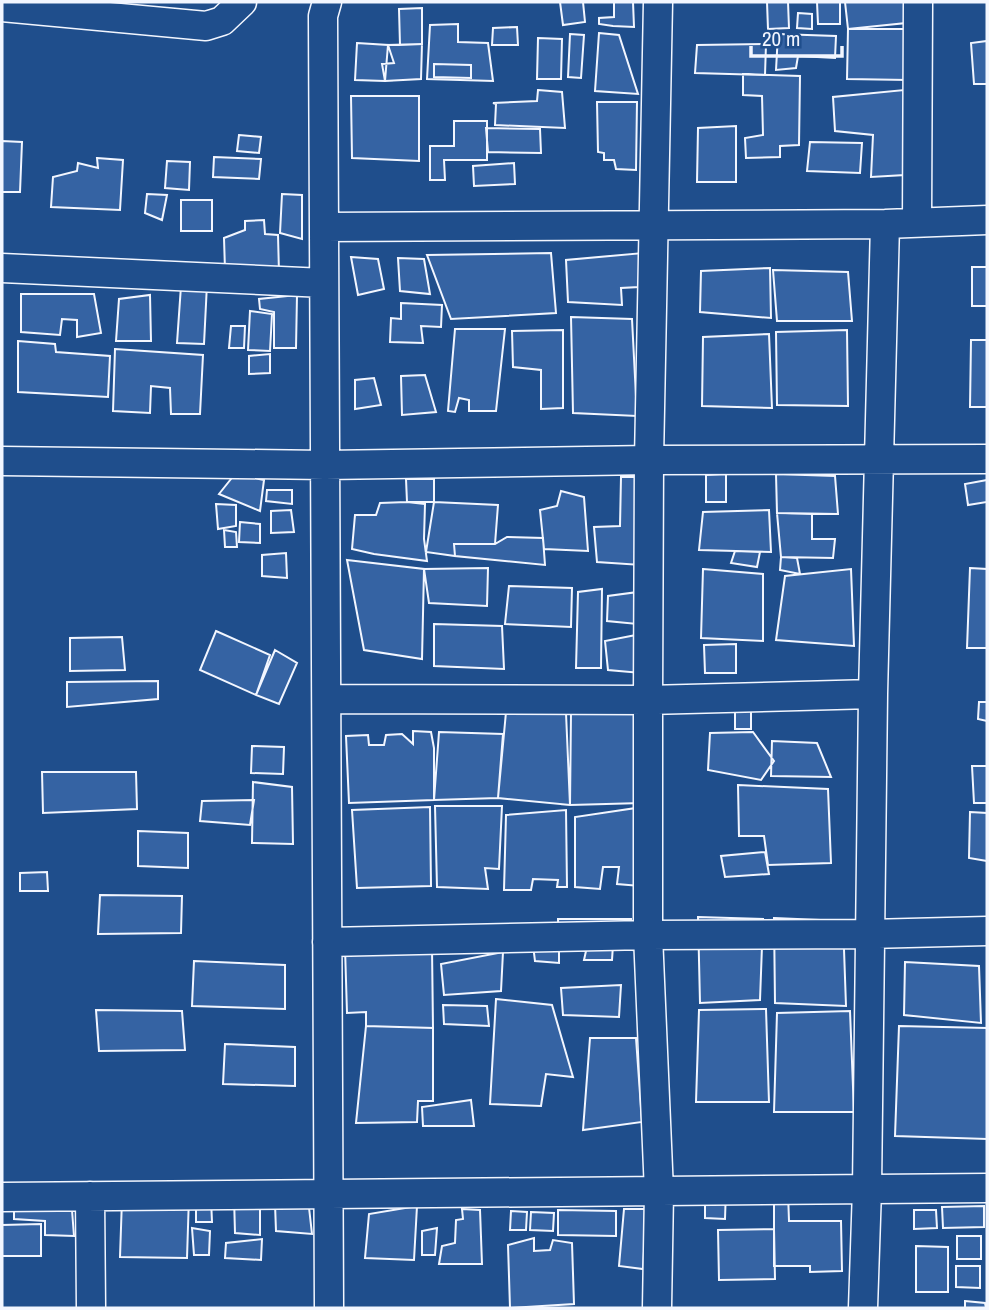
<svg xmlns="http://www.w3.org/2000/svg" width="989" height="1310" font-family="'Archivo Narrow',sans-serif">
<style>
.building{fill:#3563a3;stroke:#f2f6ff;stroke-width:2}
.lines{fill:none;stroke-linecap:round;stroke-linejoin:round}
.minor-casing{stroke:#f2f6ff;stroke-width:31}
.minor{stroke:#1f4e8c;stroke-width:28}
</style>
<rect width="100%" height="100%" fill="#1f4e8c"/>
<path class="building" d="M560 2H583L585 22 563 25Z
M614 2H633L634 27 613 26 599 24V18L614 17Z
M767 2H788L789 28 768 29Z
M817 2H840V24H818Z
M845 2H904L906 23 848 29Z
M422 8V44L400 45 399 9Z
M798 13 812 14V29L797 28Z
M458 24V42L488 43 493 81 427 79 430 25Z
M517 27 518 45H492L493 28Z
M848 29H905L908 80 847 79Z
M599 33 619 35 638 94 595 91Z
M570 34 584 35 581 78 568 77Z
M778 34 836 36 835 58 798 56 796 68 776 70Z
M538 38 562 39 561 79H537Z
M987 41V84H974L971 43Z
M357 43 388 45 385 81 355 80Z
M422 44 421 79 385 81 382 64 394 63 388 45Z
M766 44 765 75 695 73 697 45Z
M434 64 471 65V78L434 77Z
M743 74 800 76 799 145 780 146V157L746 158 745 138 763 135 762 96 743 95Z
M538 90 562 92 565 128 495 125 496 104 493 103 537 101Z
M904 90 905 175 871 177 873 135 835 131 833 97Z
M351 96H419V161L352 158Z
M597 102H637L636 170 616 169 614 160H604V153L598 152Z
M454 121H487V160H444L445 180H430V146H454Z
M736 126V182H697L698 128Z
M486 128 540 129 541 153 488 152Z
M239 135 261 137 259 153 237 151Z
M2 141 22 142 20 192H2Z
M810 142 862 143 860 173 807 171Z
M214 157 261 159 259 179 213 177Z
M97 158 123 160 120 210 51 207 53 177 77 171 78 163 98 168Z
M167 161 190 162 189 190 165 188Z
M514 163 515 184 474 186 473 166Z
M147 194 167 195 162 220 145 213Z
M282 194 302 195V239L280 233Z
M181 200H212V231H181Z
M264 220 265 234 278 235 279 273 225 270 224 238 245 230V221Z
M551 253 556 313 451 319 427 255Z
M643 253 639 287 621 288 622 305 568 302 566 260Z
M351 257 378 259 384 289 358 295Z
M398 258 424 259 430 294 400 291Z
M972 267H987V306H972Z
M770 268 771 318 700 312 701 271Z
M773 270 848 272 852 321H777Z
M207 284 204 344 177 343 181 286Z
M21 294H94L101 333 77 337V320L62 319 60 335 21 332Z
M150 295 151 341H116L119 299Z
M297 295 296 348H274V312L260 309 259 299Z
M401 303 442 305 441 327 421 326 423 343 390 342 391 318 401 319Z
M250 311 272 314 270 351 248 350Z
M571 317 632 319 637 416 573 413Z
M231 326H245L244 348H229Z
M455 329H505L496 411H469V400L459 398 455 412 448 411Z
M563 330V408L541 409V370L513 367 512 331Z
M847 330 848 406 777 405 776 332Z
M769 334 772 408 702 406 703 337Z
M971 340H987V407H970Z
M18 341 55 344 56 352 110 356 108 397 18 392Z
M115 349 203 355 200 414H171L170 388 151 386 150 413 113 411Z
M270 354V373L249 374V356Z
M425 375 436 412 402 415 401 376Z
M374 378 381 405 355 409V380Z
M235 474 264 480 260 511 219 494Z
M726 474V502H706V475Z
M776 474 835 476 838 514 777 513Z
M621 477H637L641 565 597 562 594 527 620 526Z
M406 479H434V502H407Z
M987 480V502L968 505 965 484Z
M267 490H292V504L266 501Z
M561 491 584 497 588 551 544 549 540 510 557 506Z
M407 502 425 504 424 539 427 561 374 554 352 549 355 515H376L380 503Z
M434 502 498 505 495 544H454L455 556 426 552Z
M216 504 236 505V526L218 529Z
M291 510 294 532 271 533V511Z
M769 510 771 552 699 550 703 512Z
M777 513 812 514V539H835L833 558 781 557Z
M240 522 260 524V543L239 542Z
M224 530 236 532 237 547H225Z
M507 537 543 538 545 565 455 556 454 544H495Z
M735 551 760 552 757 567 731 563Z
M286 553 287 578 262 576V555Z
M781 557 797 558 800 574 780 570Z
M347 560 424 569 422 659 364 650Z
M488 568 487 606 429 603 424 569Z
M970 568 987 569V648H967Z
M703 569 763 574V641L701 638Z
M851 569 854 646 776 640 785 576Z
M509 586 572 588 571 627 505 624Z
M602 589 601 668H576L578 592Z
M638 592 637 624 607 621 608 596Z
M434 624 502 626 504 669 434 666Z
M216 631 270 655 256 695 200 670Z
M641 634V673L608 670 605 641Z
M122 637 125 670 70 671V638Z
M736 644V673H705L704 645Z
M275 650 297 663 279 704 256 695Z
M158 681V699L67 707V682Z
M979 702H987V721L978 719Z
M735 710H751V729H735Z
M506 712 566 713 570 805 498 798Z
M571 712 639 714 642 803 570 805Z
M413 731 431 732 434 748V800L349 803 346 736 368 735 369 745H384L386 735 402 734 413 744Z
M439 732 503 734 498 798 434 800Z
M753 732 774 761 761 780 708 770 710 733Z
M772 741 817 743 831 777 771 776Z
M252 746 284 747 283 774 251 773Z
M972 766H987V803H974Z
M42 772H136L137 809 43 813Z
M253 782 292 787 293 844 252 843Z
M738 785 828 789 831 863 768 865 764 836H739Z
M254 800 250 825 200 821 202 801Z
M435 806H502L499 869 485 868 488 889 437 887Z
M430 807 431 886 357 888 352 810Z
M636 808 640 886 617 884 619 867H603L600 889 575 887V817Z
M566 810 567 887H557L558 880 533 879 531 890H504L506 815Z
M970 812 987 813V861L969 858Z
M138 831 188 833V868L138 866Z
M765 852 769 874 725 877 721 856Z
M47 872 48 891H20V873Z
M100 895 182 896 181 933 98 934Z
M698 917 763 919 760 1000 700 1003Z
M774 918 843 921 846 1006 775 1003Z
M558 919H631L632 950 613 945 612 960H584L586 951 559 946Z
M533 945 559 946V963L535 961Z
M345 948H432L433 1028 366 1026V1012L347 1013Z
M503 952 501 991 444 995 441 964Z
M194 961 285 965V1009L192 1006Z
M905 962 979 966 981 1023 904 1015Z
M621 985 619 1017 563 1015 561 988Z
M496 999 552 1005 573 1077 546 1074 541 1106 490 1104Z
M443 1005 487 1006 489 1026 444 1024Z
M766 1009 769 1102H696L699 1010Z
M96 1010 182 1011 185 1050 99 1051Z
M850 1011 854 1112H774L777 1013Z
M366 1026 433 1028V1101H418L417 1122 356 1123Z
M899 1026 987 1028V1139L895 1136Z
M590 1038H636L642 1122 583 1130Z
M225 1044 295 1047V1086L223 1084Z
M471 1100 474 1126H423L422 1107Z
M705 1188 726 1189 725 1219 705 1218Z
M307 1190 312 1234 276 1231 275 1204Z
M774 1193H788L789 1221H841L842 1271 810 1272V1266H774Z
M189 1196 187 1258 120 1257 122 1199Z
M260 1196V1235L235 1233 234 1197Z
M71 1197 74 1236 45 1235V1221L14 1219V1199Z
M196 1197 211 1199 212 1222H196Z
M417 1206 414 1260 365 1258 369 1214Z
M984 1206V1227L943 1228 942 1207Z
M462 1209 480 1210 482 1264H439L442 1246 455 1243 456 1220 463 1219Z
M624 1209H652L645 1234 643 1269 619 1266Z
M558 1210 616 1211V1236L558 1235Z
M914 1210H936L937 1228 914 1229Z
M511 1211 527 1212 526 1230H510Z
M531 1212 554 1213 553 1231 530 1230Z
M41 1224V1256H2V1225Z
M192 1228 210 1231 209 1255H194Z
M437 1228 435 1255H422V1231Z
M774 1229 775 1279 719 1280 718 1230Z
M957 1236H981V1259H957Z
M534 1238V1251L550 1250 553 1240 572 1243 574 1304 510 1308 508 1245Z
M262 1239 261 1260 225 1258 226 1243Z
M916 1246 948 1247V1292H916Z
M956 1266H980V1288L956 1287Z
M965 1301 985 1303 986 1308H965Z"/>
<g class="lines">
<defs>
<path id="minor" d="M327 2 323 16 329 1308
M2 7 206 26 222 21 242 2
M917 222 918 2
M324 227 885 224 987 220
M2 268 324 283
M2 461 325 465 649 460 987 459
M327 699 648 700 873 694
M327 942 648 935 869 934 987 931
M90 1196 91 1308
M2 1197 987 1188
M657 1308 659 1192 648 935V700L649 460 658 2
M863 1308 867 1189 873 694 885 224"/>
</defs>
<use href="#minor" class="minor-casing"/>
<use href="#minor" class="minor"/>
</g>
<rect width="989" height="1310" fill="none" stroke="#f2f6ff" stroke-width="7"/>
<path d="M751 46v10h91v-10" fill="none" stroke="#f2f6ff" stroke-width="3.5"/>
<text x="762" y="46" font-size="21" fill="#f2f6ff" stroke="#1f4e8c" stroke-width="5" paint-order="stroke">20 m</text>
</svg>
